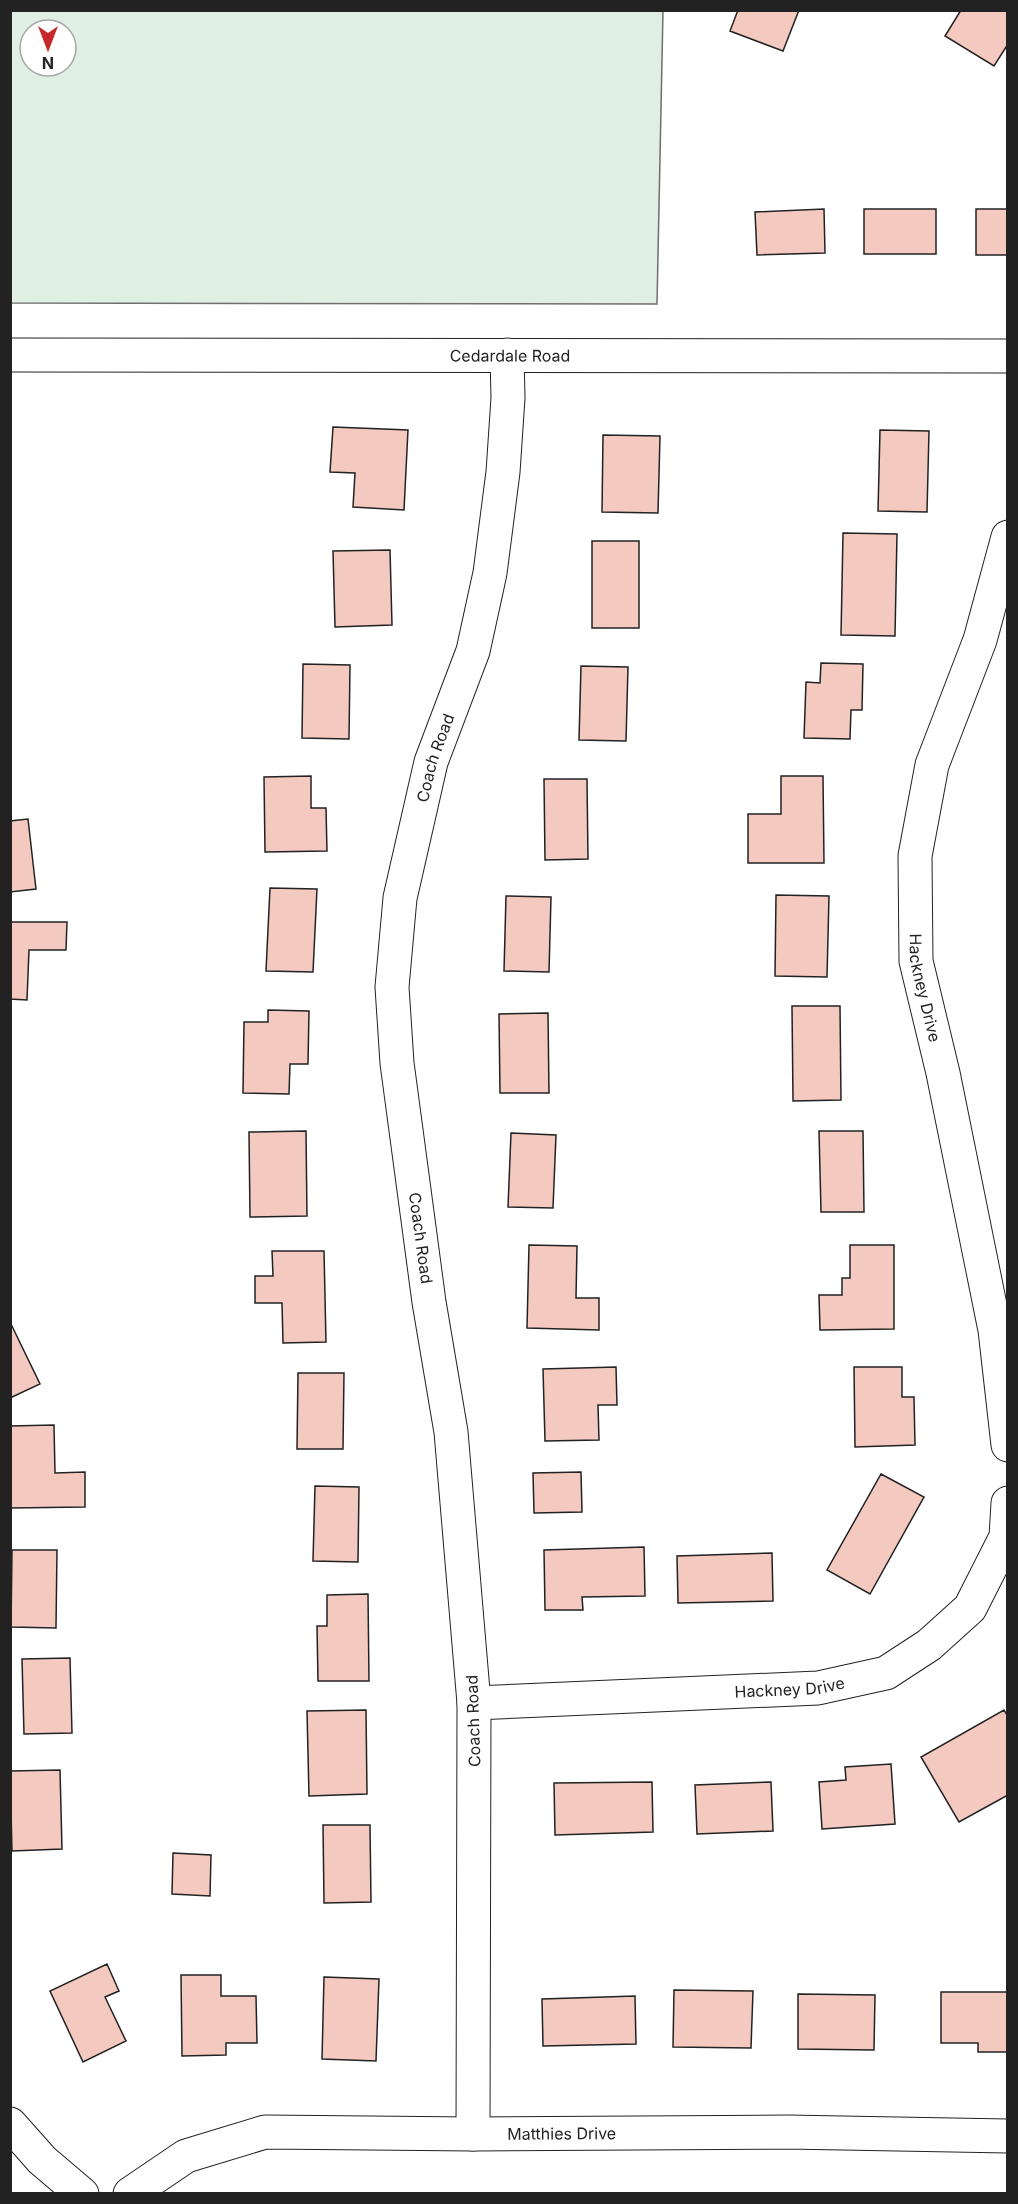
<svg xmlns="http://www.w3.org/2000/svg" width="1018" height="2204" font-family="Inter,sans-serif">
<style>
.green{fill:#e0efe3;stroke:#6f6f6f;stroke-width:1.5;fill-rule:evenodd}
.building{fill:#f3c9c0;stroke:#222;stroke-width:1.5}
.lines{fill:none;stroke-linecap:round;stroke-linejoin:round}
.minor-casing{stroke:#222;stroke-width:35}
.minor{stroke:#fff;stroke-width:33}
.labels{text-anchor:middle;stroke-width:4.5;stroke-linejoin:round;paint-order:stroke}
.street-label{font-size:16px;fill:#222;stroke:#fff}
</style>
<rect width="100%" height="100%" fill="#fff"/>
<path class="green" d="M11 10 663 11 657 304 11 303ZM30 30H66V66H30Z"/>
<path class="building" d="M738 10H799L783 51 730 31Z
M961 10H1008V44L994 66 945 36Z
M824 209 825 253 757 255 755 212Z
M864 209H936V254H864Z
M976 209H1008V255H976Z
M333 427 408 430 404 510 353 507 355 473 330 472Z
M880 430 929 431 927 512 878 511Z
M603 435 660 436 658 513 602 512Z
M843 533 897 534 895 636 841 635Z
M592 541H639V628H592Z
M390 550 392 625 335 627 333 551Z
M821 663 863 664 862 710H851L850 739 804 738 806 682 820 683Z
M303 664 350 665 349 739 302 738Z
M581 666 628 667 626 741 579 740Z
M311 776V808H326L327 851 265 852 264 777Z
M781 776H823L824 863H748V814H781Z
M544 779H587L588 859 545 860Z
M28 819 36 889 10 892V821Z
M270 888 317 889 313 972 266 971Z
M776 895 829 896 827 977 775 976Z
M506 896 551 897 549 972 504 971Z
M10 922H67L66 950H29L27 1000 10 999Z
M792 1006H840L841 1100 793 1101Z
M268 1010 309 1011 308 1064H290L289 1094 243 1093 244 1022H268Z
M548 1013 549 1093H500L499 1014Z
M306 1131 307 1216 250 1217 249 1132Z
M819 1131H863L864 1212H821Z
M511 1133 556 1135 553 1208 508 1207Z
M529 1245 577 1246 576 1298H599V1330L527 1328Z
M850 1245H894V1329L820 1330 819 1295H842V1278H850Z
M272 1251H324L326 1342 283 1343 282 1303H255V1276H273Z
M10 1322 40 1384 10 1398Z
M616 1367 617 1405H598L599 1440 545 1441 543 1369Z
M854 1367H902V1397H914L915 1445 855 1447Z
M298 1373H344L343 1449H297Z
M54 1425 55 1473 85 1472V1507L10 1508V1426Z
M581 1472 582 1512 534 1513 533 1473Z
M881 1474 924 1497 870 1594 827 1570Z
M315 1486 359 1487 358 1562 313 1561Z
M644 1547 645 1596 582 1597 583 1610H545L544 1550Z
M12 1550H57L56 1628 11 1627Z
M772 1553 773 1601 678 1603 677 1556Z
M368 1594 369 1681H318L317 1626H327V1595Z
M70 1658 72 1733 24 1734 22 1659Z
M366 1710 367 1794 309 1796 307 1711Z
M1004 1710 1008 1717V1795L959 1822 921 1757Z
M891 1764 895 1824 822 1829 819 1782 846 1780 845 1767Z
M60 1770 62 1849 12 1851 10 1771Z
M652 1782 653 1832 555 1835 554 1783Z
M771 1782 773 1831 697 1834 695 1785Z
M323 1825H370L371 1902 324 1903Z
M173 1853 211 1855 210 1896 172 1894Z
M107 1964 119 1991 105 1997 126 2041 83 2062 50 1991Z
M181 1975H221V1996H256L257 2043H226V2055L182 2056Z
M324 1977 379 1979 376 2061 322 2059Z
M674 1990 753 1991 751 2048 673 2047Z
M941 1992H1008V2052H978V2043H941Z
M798 1994 875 1995 874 2050 798 2049Z
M635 1996 636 2044 543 2046 542 1999Z"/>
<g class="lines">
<defs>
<g id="minor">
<path id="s1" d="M10 355 1008 356"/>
<path id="s2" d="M1008 537 980 640 932 765 915 856 916 961 943 1073 995 1330 1008 1445"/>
<path id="s3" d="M474 1703 818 1688 886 1673 929 1645 970 1608 1006 1537 1008 1503"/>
<path d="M10 2124 42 2160 82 2194"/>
<path id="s4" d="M473 2134 474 1703 451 1432 429 1302 397 1063 392 987 400 898 431 762 473 651 490 573 503 472 508 398 507 355"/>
<path id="s5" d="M130 2194 186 2156 265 2132 473 2134 787 2132 1008 2136"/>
</g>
</defs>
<use href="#minor" class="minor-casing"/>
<use href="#minor" class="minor"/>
</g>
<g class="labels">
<g class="street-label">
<text dy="6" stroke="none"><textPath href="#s1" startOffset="500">Cedardale Road</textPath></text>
<text dy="6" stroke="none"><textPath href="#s4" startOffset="1386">Coach Road</textPath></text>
<text dy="6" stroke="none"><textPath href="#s2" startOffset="466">Hackney Drive</textPath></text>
<text transform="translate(421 1238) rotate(82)" y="6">Coach Road</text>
<text dy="6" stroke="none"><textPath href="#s3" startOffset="316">Hackney Drive</textPath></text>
<text transform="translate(473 1721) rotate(-92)" y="6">Coach Road</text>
<text dy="6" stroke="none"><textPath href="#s5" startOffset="447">Matthies Drive</textPath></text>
</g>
</g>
<rect width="1018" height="2204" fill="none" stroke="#222222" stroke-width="24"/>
<g transform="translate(48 48) rotate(180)"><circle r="28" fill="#ffffff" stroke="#a7a7a7" stroke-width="1.5"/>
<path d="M0-4.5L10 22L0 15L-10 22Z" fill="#c62828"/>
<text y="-9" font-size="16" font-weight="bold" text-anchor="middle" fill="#222222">N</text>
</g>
</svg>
